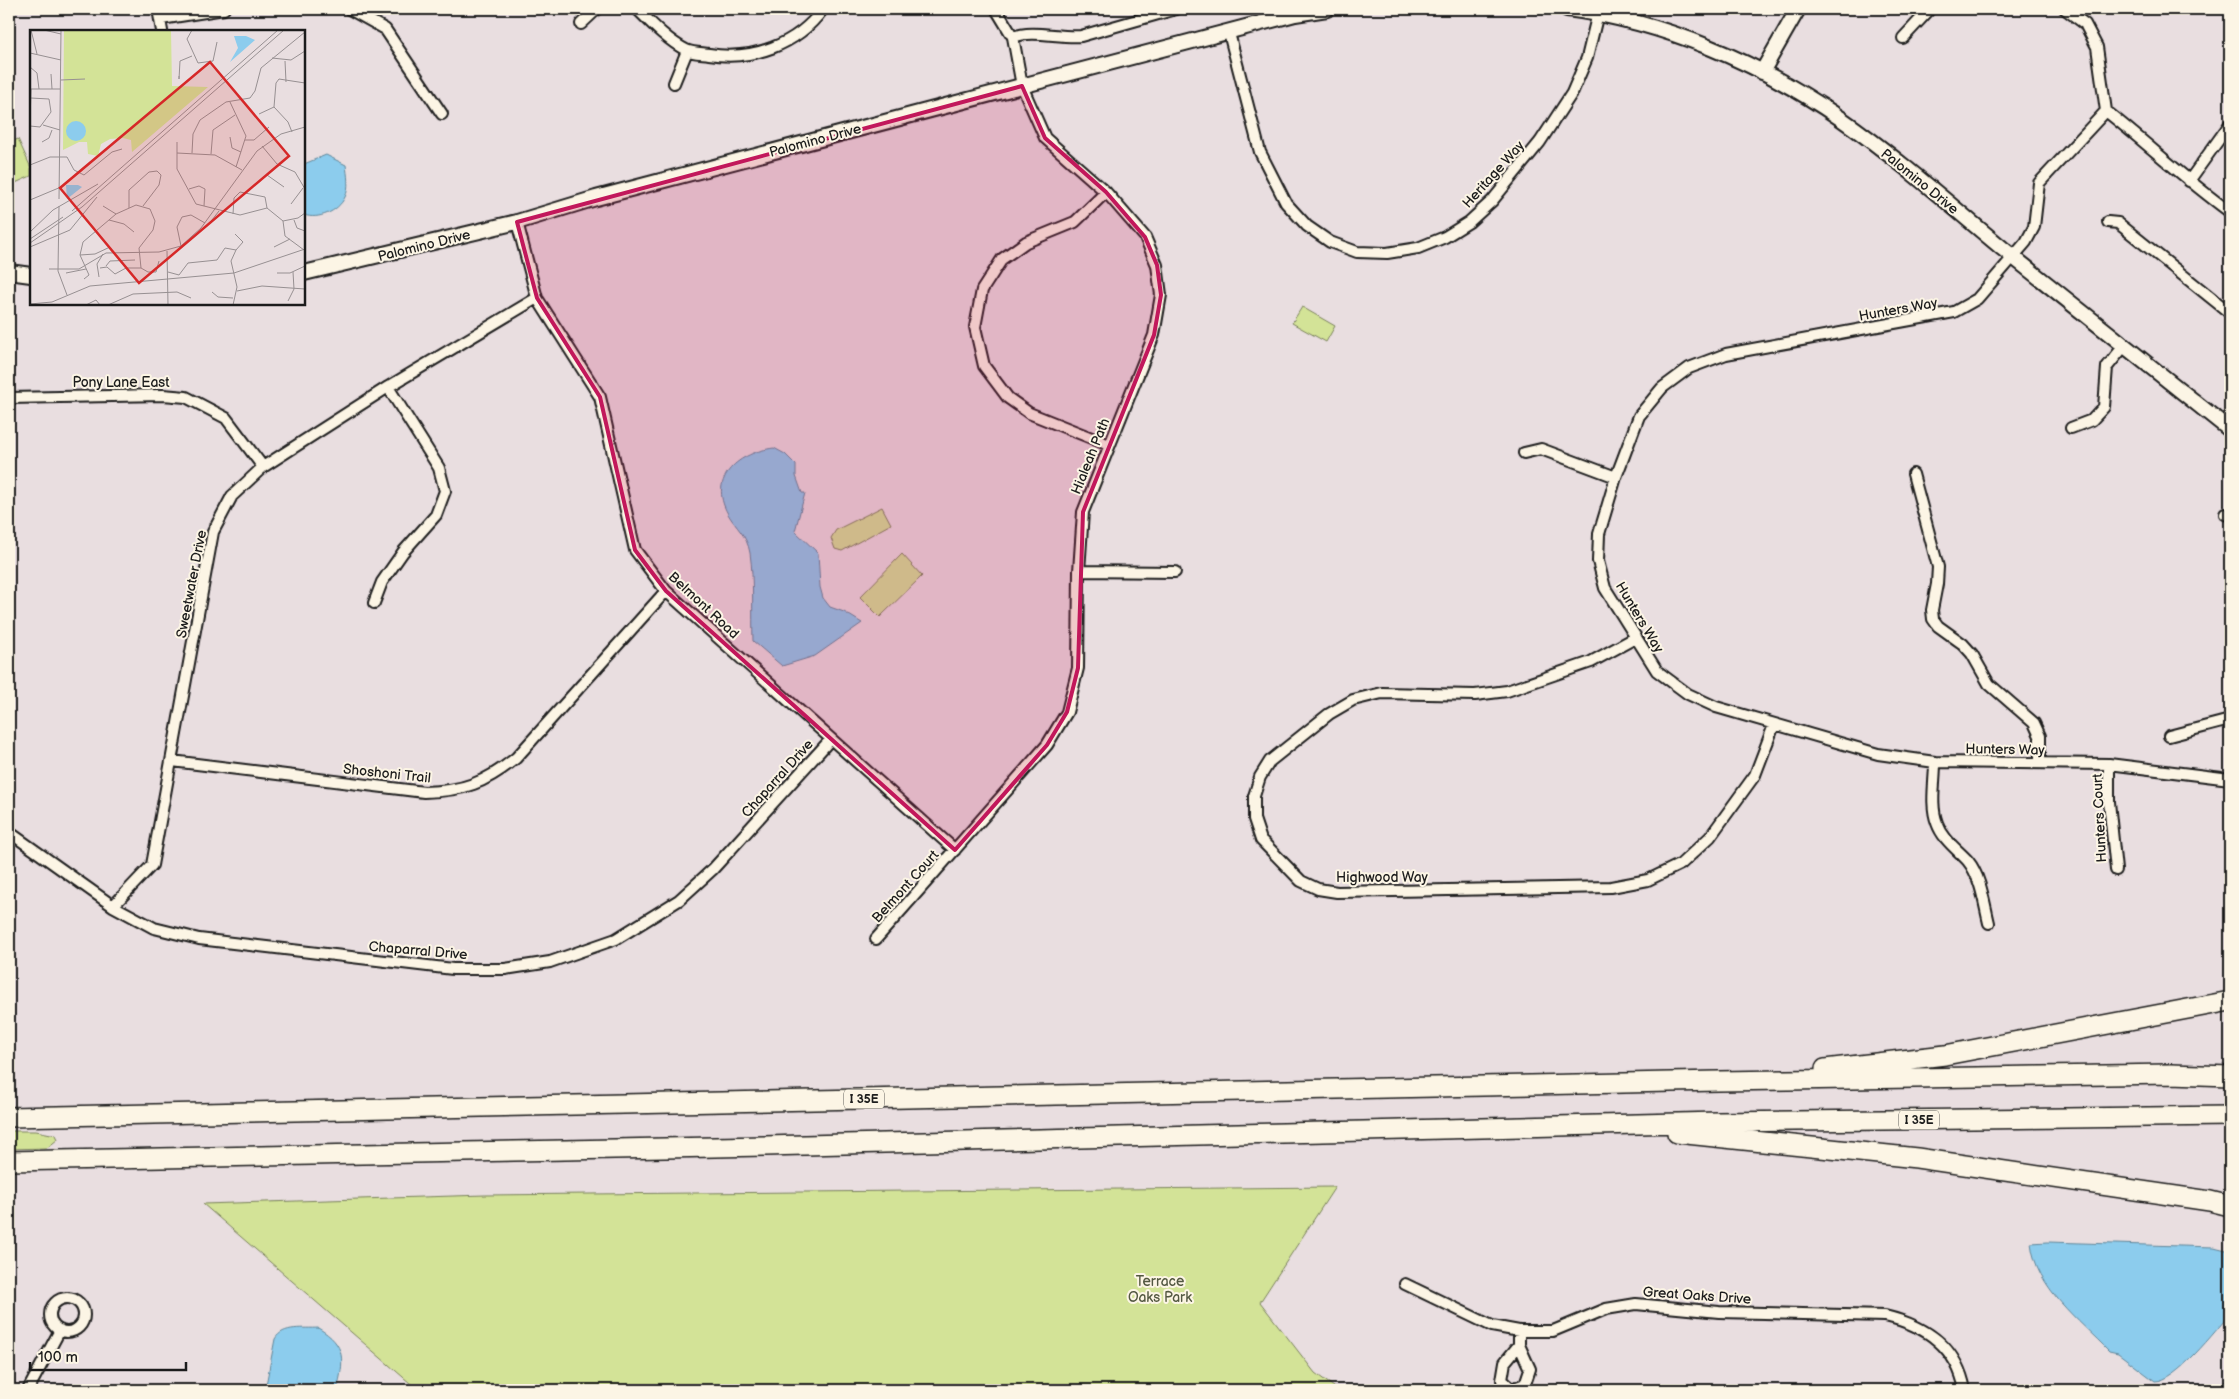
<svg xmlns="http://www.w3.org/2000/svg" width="2239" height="1399" font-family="'Balsamiq Sans',sans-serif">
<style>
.green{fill:#d3e397;stroke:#78805a}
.water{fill:#8ccced;stroke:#5f8699}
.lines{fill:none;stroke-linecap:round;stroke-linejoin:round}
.street-casing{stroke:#1c1c1c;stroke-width:14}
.secondary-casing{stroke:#1c1c1c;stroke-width:18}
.highway-casing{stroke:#1c1c1c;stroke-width:22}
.street{stroke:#fcf5e5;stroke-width:10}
.secondary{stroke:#fcf5e5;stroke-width:14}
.highway{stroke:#fcf5e5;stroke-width:19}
.marked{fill:#c2185b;fill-opacity:0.2;stroke:#c2185b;stroke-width:4;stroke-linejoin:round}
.labels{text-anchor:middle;stroke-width:4;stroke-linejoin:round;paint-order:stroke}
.shield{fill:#fcf5e5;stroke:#5f5d58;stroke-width:1}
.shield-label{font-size:12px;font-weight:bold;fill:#1c1c1c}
.street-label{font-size:14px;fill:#1c1c1c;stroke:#fcf5e5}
.park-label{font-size:14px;fill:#535841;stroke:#fcf5e5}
.inset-road{fill:none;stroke:#979092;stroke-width:1}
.view{fill:#d62828;fill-opacity:0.15;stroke:#d62828;stroke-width:2.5}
.inset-edge{fill:none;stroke:#1c1c1c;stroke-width:2.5}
</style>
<rect width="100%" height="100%" fill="#e9dee0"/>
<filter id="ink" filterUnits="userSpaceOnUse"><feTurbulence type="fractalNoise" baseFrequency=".02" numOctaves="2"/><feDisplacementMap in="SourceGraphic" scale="10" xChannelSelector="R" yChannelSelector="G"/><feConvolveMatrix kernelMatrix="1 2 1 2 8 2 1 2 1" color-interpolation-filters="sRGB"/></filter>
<g filter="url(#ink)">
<path class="green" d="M18 139 31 168V176L11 185 9 179V143Z
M1302 307 1335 326 1326 342 1292 323Z
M882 507 891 524 842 551 835 549 831 538 836 530Z
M902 554 922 576 880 617 860 597Z
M9 1131H36L56 1135 58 1139 47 1148 9 1149Z
M1335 1187 1260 1302 1315 1373 1338 1390H418L203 1204 485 1195Z"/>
<path class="water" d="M326 155 346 165C347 174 350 188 345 197 338 212 318 220 304 215V164Z
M774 448 785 454 796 465V476L802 493H805L795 531 818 553 820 587 823 598 830 607 844 612 862 623 815 656 782 666 753 641C752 613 754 581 750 553 747 535 736 528 728 514 707 477 740 452 774 448Z
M2048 1242 2214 1247 2230 1251V1314C2216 1330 2176 1382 2155 1381L2118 1353 2109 1351C2079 1320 2036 1288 2031 1243Z
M318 1328C347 1345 344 1361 337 1390H265L275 1339C283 1325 304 1329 318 1328Z"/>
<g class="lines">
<defs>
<path id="street" d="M158 9 162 31
M349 9 385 29 442 114
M637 9C651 23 668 41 686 50 692 53 702 53 709 54 752 61 797 45 823 9
M2065 9 2085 24 2097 47 2106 111
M161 19 224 9
M581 24 597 9
M1229 33 1260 152 1286 203 1307 226 1330 242 1357 252 1387 253 1418 248 1445 237 1469 222 1492 201 1540 142 1572 93 1587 58 1598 13
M1013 37C1033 29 1058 38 1081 36L1176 9
M1903 38 1930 9
M674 83 687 51
M2106 111 2039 183 2034 227 2026 242 1977 299 1954 312 1726 354 1689 368 1662 388 1639 416 1616 477 1599 534 1598 561 1605 588 1657 671 1688 694 1716 707 1878 754 1935 762 2109 764 2230 779
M2106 111C2148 144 2187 181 2230 212
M2189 181 2230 124
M1106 192 1075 222 1026 242 1002 259 982 290 975 327 984 366 1008 398 1029 413 1109 445
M517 222 537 298 600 397 635 550 666 591 955 850
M2108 222 2118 223 2230 313
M9 398 163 395 186 397 226 418 263 467
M2071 428 2092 420 2104 407 2107 367 2124 346
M1524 453 1541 449 1616 477
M1913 474 1938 567 1937 584 1932 610 1933 619 1938 626 1963 644 1972 654 1989 684 2034 723 2040 736V763
M2225 514 2230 516
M1079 571 1175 572
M374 603 382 582 403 552 436 515 445 491 439 468 388 387
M1635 638 1591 662 1507 691 1475 695 1382 693 1353 700 1329 714 1270 761 1260 777 1254 796V819L1261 840 1301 881 1318 889 1337 892 1611 887 1648 880 1681 864 1710 837 1755 775 1774 725
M2169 736 2230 720
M172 761 424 792C464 791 485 783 516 758L666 591
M1935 762C1935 782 1930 805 1937 823 1943 840 1957 849 1968 861 1981 877 1984 903 1989 923
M2109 764V802L2116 870
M9 832 113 906 154 928 199 939 453 969H505L550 962 616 939 679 900 713 869 831 739
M113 906 152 865 213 532 232 496 263 467 388 387 537 298
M876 939 1047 745 1067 712 1078 668 1079 571 1083 512 1154 335 1161 295 1157 265 1145 237 1106 192 1045 138 1022 86 1013 37 996 9
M1405 1284 1492 1326 1519 1331H1553L1606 1309 1636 1304 1719 1312 1885 1316C1927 1326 1957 1347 1965 1390
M50 1315a17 17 0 1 1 34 0a17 17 0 1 1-34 0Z
M1519 1345 1530 1369 1525 1384 1512 1389 1502 1380 1505 1362 1519 1345V1331
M28 1390 60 1330"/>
<path id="secondary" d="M1567 9C1663 21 1760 63 1840 118 1896 157 1949 204 2002 248 2078 309 2154 370 2230 430
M1762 72 1798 9
M9 272 31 275
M304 273 517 222 596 198 1295 14 1327 9
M2229 1390 2230 1389"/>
<path id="highway" d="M1825 1069 1945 1055 2230 1001
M9 1117 1718 1081 2171 1074 2230 1076
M1677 1133 1917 1158 2210 1201 2230 1206
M9 1161 765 1146 1718 1122 2230 1116"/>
</defs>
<use href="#street" class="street-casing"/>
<use href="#secondary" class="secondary-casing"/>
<use href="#highway" class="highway-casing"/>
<use href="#street" class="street"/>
<use href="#secondary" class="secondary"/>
<use href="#highway" class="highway"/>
</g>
</g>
<path class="marked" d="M1022 86 1045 138 1106 192 1145 237 1157 265 1161 295 1154 335 1083 512 1078 668 1067 712 1047 745 955 850 666 591 635 550 600 397 537 298 517 222Z"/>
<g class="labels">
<g class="shield">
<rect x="844" y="1089.5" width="40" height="19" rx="4"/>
<rect x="1899" y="1110.5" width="40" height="19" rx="4"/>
</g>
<g class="shield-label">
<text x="864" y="1103">I 35E</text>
<text x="1919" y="1124">I 35E</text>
</g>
<g class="street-label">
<text transform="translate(815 140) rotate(-15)" y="5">Palomino Drive</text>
<text transform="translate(1493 174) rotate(-48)" y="5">Heritage Way</text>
<text transform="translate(1920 181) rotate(39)" y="5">Palomino Drive</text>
<text transform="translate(424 245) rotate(-14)" y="5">Palomino Drive</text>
<text transform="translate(1898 309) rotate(-10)" y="5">Hunters Way</text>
<text x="121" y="387">Pony Lane East</text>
<text transform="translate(1090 456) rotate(-68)" y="5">Hialeah Path</text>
<text transform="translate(191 584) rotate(-79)" y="5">Sweetwater Drive</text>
<text transform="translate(704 605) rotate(43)" y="5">Belmont Road</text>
<text transform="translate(1640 617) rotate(59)" y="5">Hunters Way</text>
<text transform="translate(2005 749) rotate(1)" y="5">Hunters Way</text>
<text transform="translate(387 773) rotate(6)" y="5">Shoshoni Trail</text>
<text transform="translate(777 778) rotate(-48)" y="5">Chaparral Drive</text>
<text transform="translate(2099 818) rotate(-93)" y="5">Hunters Court</text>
<text x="1382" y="882">Highwood Way</text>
<text transform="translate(905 886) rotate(-48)" y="5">Belmont Court</text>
<text transform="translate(418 950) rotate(5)" y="5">Chaparral Drive</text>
<text transform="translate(1697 1295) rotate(4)" y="5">Great Oaks Drive</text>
</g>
<g class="park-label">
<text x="1160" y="1286">Terrace<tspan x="1160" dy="16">Oaks Park</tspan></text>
</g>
</g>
<g transform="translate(30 30)">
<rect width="275" height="275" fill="#e9dee0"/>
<path d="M34 0H141L142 56 178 57 102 122 101 110 93 108 80 109 71 114 68 126 58 124 57 112H49L33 120Z" fill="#d3e397"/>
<path d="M204 6H216L225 10 200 32 208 18ZM36 101a10 10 0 1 1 20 0a10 10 0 1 1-20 0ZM36 155H48L52 157 37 169Z" fill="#8ccced"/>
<path class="inset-road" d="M1 0 7 24M14 0 31 4M162 0 157 9 168 33 183 31 187 12M0 23 31 30M242 28 261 30 275 21M255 31 256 52M0 37 7 43 9 59M21 44 22 59M149 46V49L150 31 162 26M31 50 55 49M1 59H30M200 72 216 106 206 137M229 84 244 77M0 92 1 59M13 95 30 100M0 96 10 97 21 82 19 69 1 68M262 102 258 92 244 77 246 53 249 49 275 53M200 107 202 118 211 122M215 110H224L239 97M12 112 19 108 22 100M147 112V139L166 174 210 185 237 178 253 191 268 188 275 183M232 116 247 134 265 142 275 159M147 123 185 125 212 140M162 123 163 104 170 90 196 72 220 68 225 61 231 38 275 2M181 124 183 100 205 85M0 135 20 127H37L44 140 54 145 82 122 92 119M237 145 254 157M159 159 169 156 175 159 174 176M29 169 31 0M0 170 31 157M261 174 273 158M29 176 28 241 37 265M73 176 86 184M99 178V160L119 142 127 141 131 145 129 155 113 176M42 181 248 0M203 184 204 168 210 162 235 167 237 178M79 190 94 194 104 202M264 190 267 198 275 201M253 191 255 206 274 220M178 195 189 181M0 202 23 180 68 154M205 204 213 212 206 220M0 209 33 187M0 213 52 177 254 0M151 216 147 197 152 187 161 185 175 193M0 217 40 200 67 167M244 217 260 209M137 221 138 275M50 225 65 224 80 217M76 236 80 231 105 230M70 238 77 237 85 244 96 238H111M111 238 118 242H126L129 231M19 239H49L76 223 129 222 151 216 171 198 227 121 251 104 275 97M138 242 149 245 158 233 187 230 195 218 206 220M36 243 56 239M247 243H260L275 236M69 247 67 234 73 224M54 249 59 245 50 225 53 212 86 184 106 175 120 179 125 191 123 200 109 218 111 238M207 261 232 256 275 259M182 262 188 267 203 268M258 271 264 259 263 242M0 274 22 272 60 256 204 243 275 219M56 275 66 270 70 275M78 275 103 264 147 262 161 268M203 275 207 257 201 231 206 220"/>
<path class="view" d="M180 32 259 126 109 253 30 158Z"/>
<rect width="275" height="275" class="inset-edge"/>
</g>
<rect width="2239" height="1399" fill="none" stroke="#fcf5e5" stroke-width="30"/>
<rect x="15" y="15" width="2209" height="1369" fill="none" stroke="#1c1c1c" stroke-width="2" filter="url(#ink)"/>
<path d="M30 1362v8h156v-8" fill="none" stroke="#1c1c1c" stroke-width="2.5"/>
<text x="38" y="1362" font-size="15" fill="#1c1c1c" stroke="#fcf5e5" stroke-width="4" paint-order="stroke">100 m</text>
</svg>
